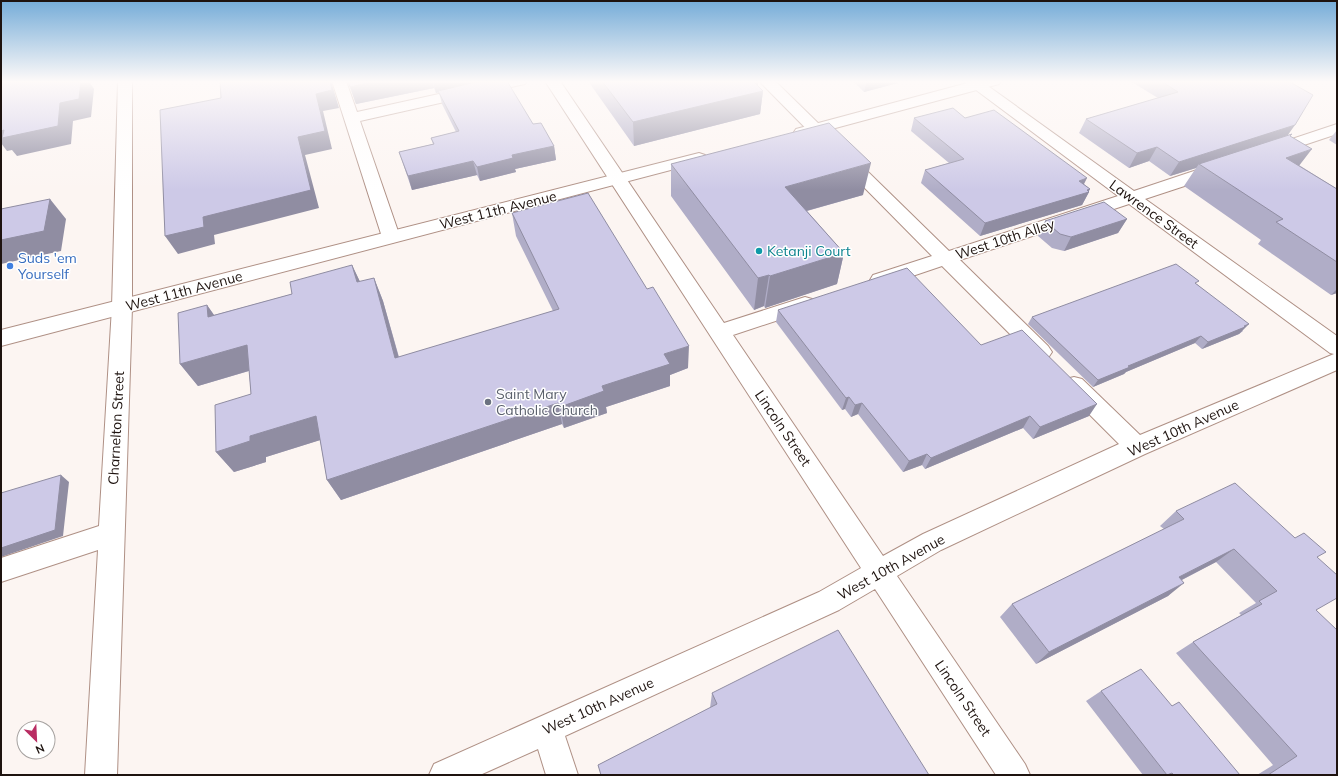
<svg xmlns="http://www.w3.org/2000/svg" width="1338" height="776" font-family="Mulish,sans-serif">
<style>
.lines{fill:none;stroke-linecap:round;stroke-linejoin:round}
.minor-casing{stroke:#af9085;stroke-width:2}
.major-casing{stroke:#af9085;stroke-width:2}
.minor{fill:#fff;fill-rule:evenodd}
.major{fill:#fff;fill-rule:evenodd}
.wall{fill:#b0adc7}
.shaded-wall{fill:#908da2}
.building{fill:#cdc9e7;stroke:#908da2}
.culture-dot{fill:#0f9aa8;stroke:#fff;stroke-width:1.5}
.shop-dot{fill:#3f7fe0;stroke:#fff;stroke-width:1.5}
.worship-dot{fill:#6b7280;stroke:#fff;stroke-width:1.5}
.labels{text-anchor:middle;stroke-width:3;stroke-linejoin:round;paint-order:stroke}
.street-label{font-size:14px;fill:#1e130f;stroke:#fff}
.culture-label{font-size:14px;fill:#0d838f;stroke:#fff;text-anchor:start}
.shop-label{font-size:14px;fill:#366cbe;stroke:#fff;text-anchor:start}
.worship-label{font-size:14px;fill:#5b616d;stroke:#fff;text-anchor:start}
</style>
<rect width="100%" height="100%" fill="#fcf5f2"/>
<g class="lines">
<defs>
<path id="minor" d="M118 81H132V307L117 775H85L98 550 1 582V558L99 526 112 307Z
M332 81H346L357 112 498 81H527L525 84 520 85 360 121 400 237 397 241 391 243 385 241 382 237Z
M545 81H560L724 323 805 297 812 299 815 304 812 309 733 335 883 556 923 534 1119 444 1066 391 1063 385 1066 379 1074 377 1082 379 1140 435 1334 354 1330 353 1129 204 960 260 1048 346 1052 352 1048 358 1041 360 1034 358 942 266 880 287 873 285 870 280 873 275 932 256 759 81H775L949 251 1118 196 964 81H981L1134 191 1212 165 1218 164 1224 165 1226 169 1224 173 1145 199 1337 336V370L1145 454 941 550 897 576 1025 764 1030 775H996L875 589 839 610 565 736 578 775H546L538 749 480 775H429L434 764 819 592 861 568Z
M1337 124V134L1271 156 1265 154 1263 151 1265 148Z"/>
<path id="major" d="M975 81H1001L999 84 802 137 796 135 794 132 796 129Z
M699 153 705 155 707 158 705 161 1 346V330Z"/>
</defs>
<use href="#minor" class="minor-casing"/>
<use href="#major" class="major-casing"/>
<use href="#minor" class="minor"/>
<use href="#major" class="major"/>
</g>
<path class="wall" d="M348 81H507L533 124 554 146 556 160 515 169 516 172 480 181 477 175 412 190 399 152 433 144 431 138 456 132 442 104 439 92 436 93 434 88 356 104Z
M588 81H758V86L763 91 760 114 634 146Z
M853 81H898V83L864 92Z
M1130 81H1298L1291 83 1288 135 1290 136 1299 165 1337 189V293L1331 295 1258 244 1261 240 1184 186 1196 168 1170 176 1149 161 1129 168 1079 133 1086 119 1158 98Z
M914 118H965L1084 184 1090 189 1089 191V192L1082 205 980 236 921 183 925 170 949 163 911 131Z
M1337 130V145L1329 140Z
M671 164 863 195 807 211 844 253 837 284 765 308 764 306 754 310 671 196Z
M512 213 688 368 670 375V386L606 407 607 413 564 428 562 424 341 500 327 480 320 440 266 457V462L234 472 216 452 251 394 249 371 198 386 180 364 207 305 214 315 292 294 352 265 360 282 374 278 383 301 399 357 553 311 516 236Z
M1127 219 1118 233 1064 251 1052 248 1038 236 1045 221Z
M1197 284 1243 331 1239 334 1202 349 1195 343 1126 372 1124 374 1093 387 1028 324 1032 317Z
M778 310 981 345 1089 416 1033 439 1023 428 925 469 922 465 903 472 858 414 851 417 845 409 842 410 776 322Z
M1176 511 1295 538 1318 558 1316 610 1337 775H1257L1273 765 1176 653 1193 642 1241 615 1239 613 1256 603 1216 562 1182 580 1168 596 1036 664 1000 617 1012 604 1164 529 1160 526Z
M1101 691 1172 706 1240 775H1143L1086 701Z
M712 693 929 775H601L598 765 710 708Z"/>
<path class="shaded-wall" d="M79 81H89L94 89 91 117 73 121 71 144 17 156 12 150 7 151 1 143V125L60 103Z
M330 81H331L339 108 323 111 332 149 305 155 319 208 214 235 215 244 178 254 165 236 203 217 298 137 316 94Z
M375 81H432L434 88 356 104 350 87Z
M433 81H489L438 91 439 92 436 93Z
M739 81H758V87Z
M867 81H898V83L864 92Z
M1274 81H1298L1268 90Z
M763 91 760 114 634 146 633 122Z
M1295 125 1285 139 1199 164 1196 168 1170 176 1179 162Z
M554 146 556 160 515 169 516 172 480 181 477 167 512 155Z
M1157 147 1149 161 1129 168 1137 153Z
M1312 149 1295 171 1286 158Z
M473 161 477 175 412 190 408 176Z
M871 163 863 195 781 218 785 187Z
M1087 178 1080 192 1079 181Z
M1090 189 1088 192H1089L1082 205 980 236 985 223Z
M50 199 66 219 61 251 1 264V240Z
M1127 219 1118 233 1064 251 1071 237Z
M844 253 837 284 765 308 770 276Z
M352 265 363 288 357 282Z
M769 275 764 306 754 310 758 278Z
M374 278 383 301 405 380 395 358Z
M1337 289V293L1331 295Z
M207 305 223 328 208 317Z
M1249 324 1239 334 1202 349 1208 342Z
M1201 336 1195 343 1126 372 1124 374 1093 387 1098 380 1128 366Z
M247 345 262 367 198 386 180 364Z
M689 346 688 368 670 375V386L606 407 607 413 564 428 560 407 664 354Z
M849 397 845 409 842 410 846 398Z
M558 403 562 424 341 500 327 480Z
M862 403 858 414 851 417 855 405Z
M1097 404 1089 416 1033 439 1040 427Z
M316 416 330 437 266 457V462L234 472 216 452 250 436Z
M1030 416 1023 428 925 469 931 458Z
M927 454 922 465 903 472 909 461Z
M61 475 69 482 63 536 1 557V548Z
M1234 549 1216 562 1162 590 1179 577Z
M1184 583 1168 596 1036 664 1049 652Z"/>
<path class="building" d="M1 81H81L79 99 60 103 58 126 2 138 4 130 1 131Z
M220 81H330L332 90 316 94 325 131 298 137 311 190 203 217 204 227 165 236 160 110 221 98Z
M348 81H375L350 87Z
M480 81H507L533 124 541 123 554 146 512 155 513 158 477 167 473 161 408 176 399 152 434 144 431 138 459 131 438 91Z
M602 81H753L763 91 633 122Z
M1161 81H1288L1313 95 1295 125 1179 162 1157 147 1137 153 1086 119 1178 92Z
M953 108 965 118 994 110 1087 178 1079 181 1090 189 1087 190 1089 192 985 223 925 170 964 159 914 118Z
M829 123 871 163 785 187 844 253 770 276 769 275 758 278 671 164Z
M1292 134 1290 136 1312 149 1286 158 1337 189V262L1276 222 1283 219 1199 164Z
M588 193 647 289 653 287 689 346 664 354 670 364 602 386 604 391 560 407 558 403 327 480 316 416 250 436V441L216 452 215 405 251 394 247 345 180 364 178 313 207 305 208 317 292 294 290 282 352 265 357 282 374 278 395 358 559 309 512 213Z
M50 199 44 231 1 240V209Z
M1104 202 1127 219 1071 237 1060 234 1045 221Z
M1176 264 1199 281 1195 283 1249 324 1244 326 1245 327 1208 342 1201 336 1128 366 1130 367 1098 380 1032 317Z
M907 268 981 345 1022 330 1097 404 1040 427 1030 416 931 458 927 454 909 461 862 403 855 405 849 397 846 398 778 310Z
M61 475 55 530 1 548V493Z
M1235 483 1295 538 1304 533 1326 552 1317 557 1337 575V598L1316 610 1337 630V775H1268L1297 756 1193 642 1262 604 1259 601 1277 591 1234 549 1179 577 1184 583 1049 652 1012 604 1184 519 1176 511Z
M838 630 929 775H601L598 765 717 704 712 693Z
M1141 669 1172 706 1179 702 1240 775H1174L1172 773 1167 775 1101 691Z"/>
<linearGradient id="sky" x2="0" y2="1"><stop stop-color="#75acd8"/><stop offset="0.43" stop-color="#fefaf9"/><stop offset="1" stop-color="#fefaf9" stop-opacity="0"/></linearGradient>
<rect width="1338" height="190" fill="url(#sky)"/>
<circle class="culture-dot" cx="759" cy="251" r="4"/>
<circle class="shop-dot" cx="10" cy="266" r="4"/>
<circle class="worship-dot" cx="488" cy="402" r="4"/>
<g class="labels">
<g class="street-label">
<text transform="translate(498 210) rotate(-14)" y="5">West 11th Avenue</text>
<text transform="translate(1154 214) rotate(36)" y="5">Lawrence Street</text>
<text transform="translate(1005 239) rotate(-18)" y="5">West 10th Alley</text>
<text transform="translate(184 291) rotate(-15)" y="5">West 11th Avenue</text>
<text transform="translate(116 428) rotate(-87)" y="5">Charnelton Street</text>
<text transform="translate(783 428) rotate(56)" y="5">Lincoln Street</text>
<text transform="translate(1183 428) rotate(-24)" y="5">West 10th Avenue</text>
<text transform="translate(891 567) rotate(-29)" y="5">West 10th Avenue</text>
<text transform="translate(963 698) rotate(56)" y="5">Lincoln Street</text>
<text transform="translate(598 706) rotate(-24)" y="5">West 10th Avenue</text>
</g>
<g class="culture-label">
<text x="767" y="256">Ketanji Court</text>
</g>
<g class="shop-label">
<text x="18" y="263">Suds 'em<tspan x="18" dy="16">Yourself</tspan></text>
</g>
<g class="worship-label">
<text x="496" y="399">Saint Mary<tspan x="496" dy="16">Catholic Church</tspan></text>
</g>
</g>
<rect width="1338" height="776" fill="none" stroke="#1e130f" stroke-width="4"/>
<g transform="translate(36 740) rotate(156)"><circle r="19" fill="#ffffff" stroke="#a5a19f"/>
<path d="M0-3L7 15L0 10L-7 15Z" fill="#b92d63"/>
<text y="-6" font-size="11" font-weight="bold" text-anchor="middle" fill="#1e130f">N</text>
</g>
</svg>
